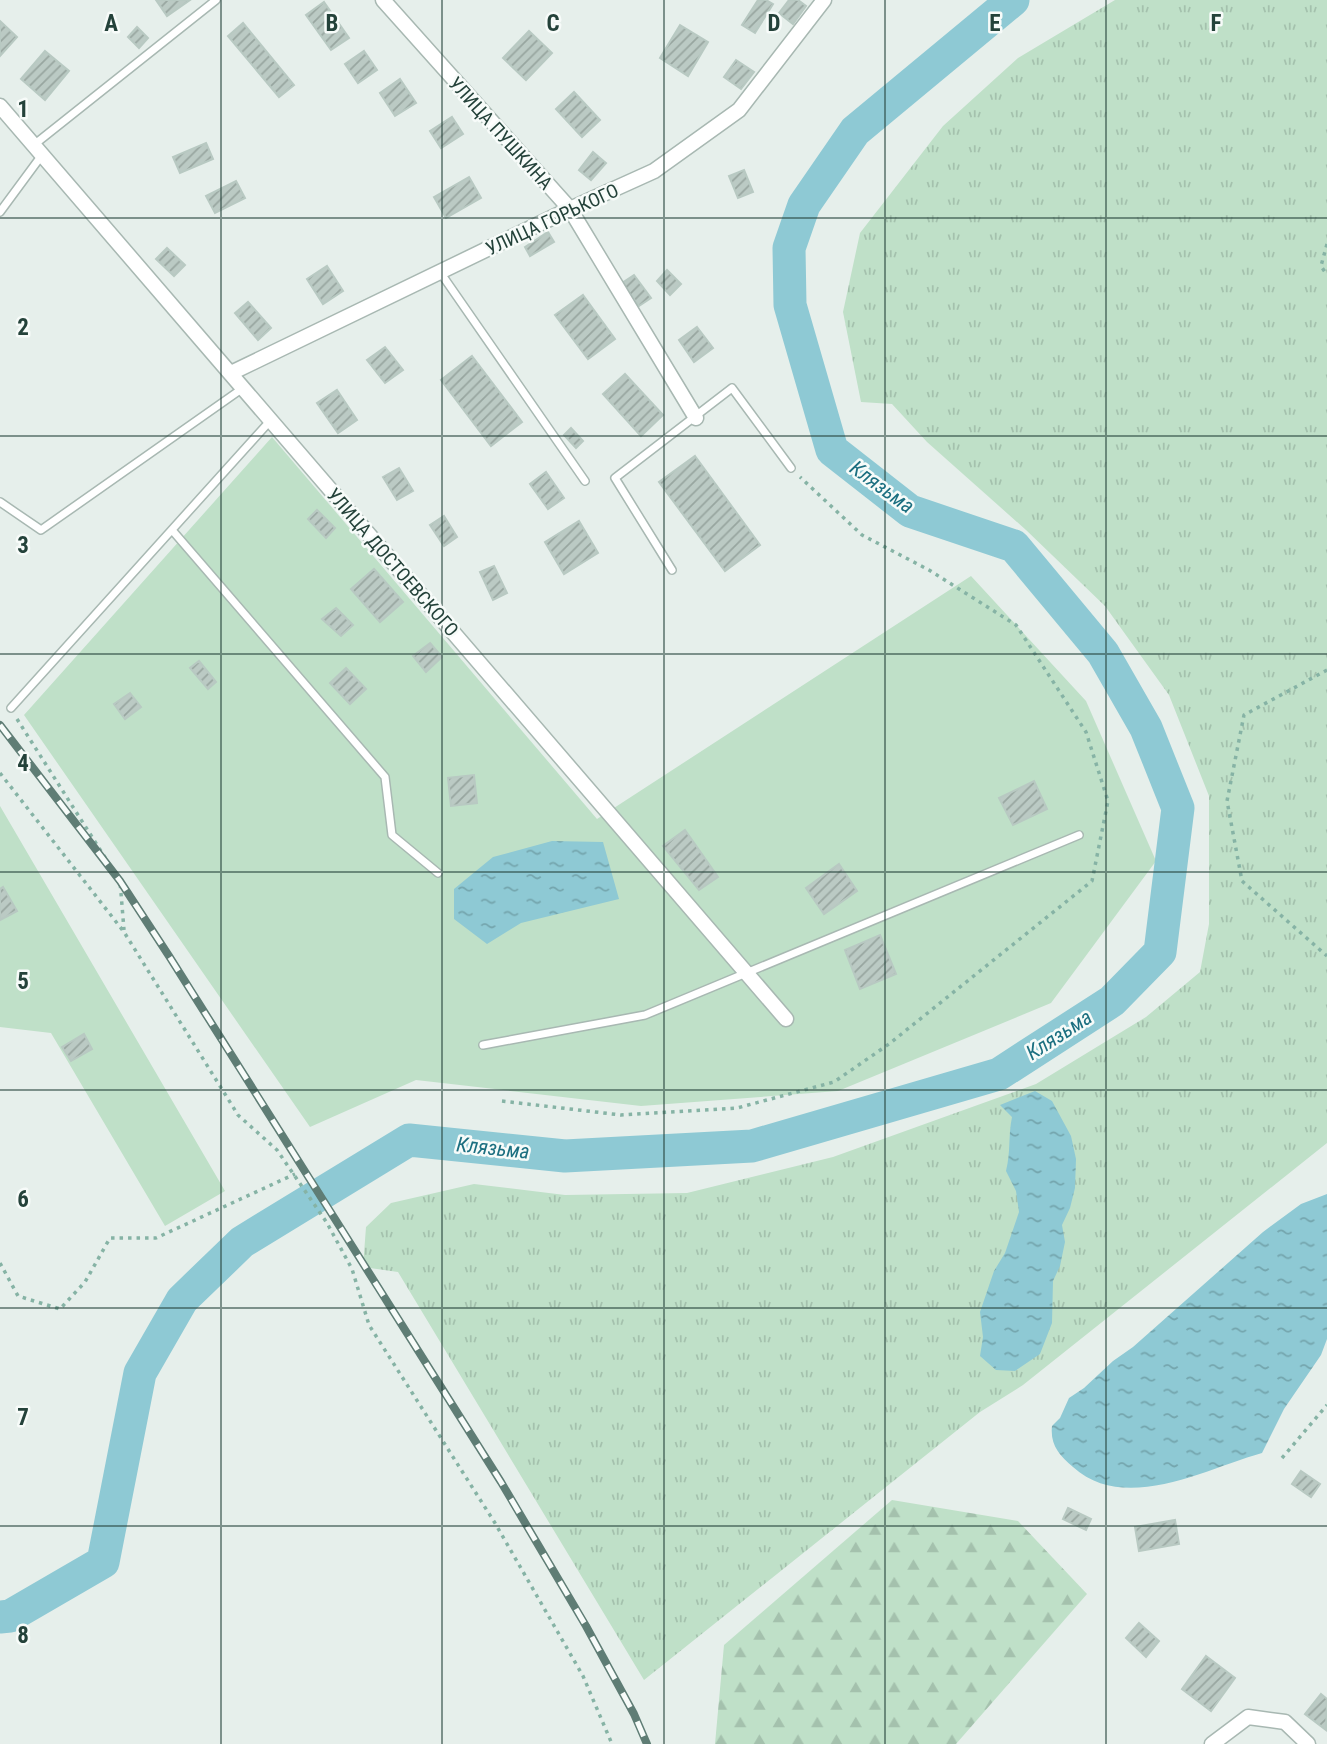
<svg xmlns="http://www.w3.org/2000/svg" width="1327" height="1744" font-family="'Roboto Condensed',sans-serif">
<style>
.grass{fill:url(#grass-tufts)}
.forest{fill:url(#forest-firs)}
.garden{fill:#bfe0c8}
.water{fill:url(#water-ripples)}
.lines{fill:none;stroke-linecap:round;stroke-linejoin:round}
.river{stroke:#8ec9d4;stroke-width:33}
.building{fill:url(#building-hatch);stroke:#b8c9c2;stroke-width:2}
.lane-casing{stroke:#a8b8b2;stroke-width:10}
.street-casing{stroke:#a8b8b2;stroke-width:17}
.path{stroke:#86b3a5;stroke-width:3.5;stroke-dasharray:3.5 5;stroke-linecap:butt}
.lane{stroke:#fff;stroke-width:7}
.street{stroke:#fff;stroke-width:14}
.rail-casing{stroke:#5f7d75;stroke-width:8}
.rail{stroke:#f7fbf9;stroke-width:5;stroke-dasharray:16;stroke-linecap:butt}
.grid{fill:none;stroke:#24423a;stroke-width:2;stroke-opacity:0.55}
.labels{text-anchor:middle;stroke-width:5;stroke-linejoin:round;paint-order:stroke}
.street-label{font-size:19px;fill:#24423a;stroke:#f7fbf9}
.water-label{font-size:21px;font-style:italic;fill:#1c6f80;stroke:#f7fbf9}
.grid-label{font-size:23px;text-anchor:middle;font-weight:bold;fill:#24423a;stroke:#f7fbf9;stroke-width:5;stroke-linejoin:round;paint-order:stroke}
</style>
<defs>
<pattern id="grass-tufts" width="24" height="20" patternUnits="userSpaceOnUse" patternTransform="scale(1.75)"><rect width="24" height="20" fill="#bfe0c8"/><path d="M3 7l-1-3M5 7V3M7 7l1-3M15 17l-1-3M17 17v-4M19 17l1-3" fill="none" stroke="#a4c1ad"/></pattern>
<pattern id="forest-firs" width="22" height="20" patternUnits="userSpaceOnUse" patternTransform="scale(1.75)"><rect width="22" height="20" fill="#bfe0c8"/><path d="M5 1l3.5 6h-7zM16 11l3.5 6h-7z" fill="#a4c1ad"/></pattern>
<pattern id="water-ripples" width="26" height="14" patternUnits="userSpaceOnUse" patternTransform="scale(1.75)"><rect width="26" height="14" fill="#8ec9d4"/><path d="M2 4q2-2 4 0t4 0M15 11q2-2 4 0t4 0" fill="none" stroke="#74a5ad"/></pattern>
<pattern id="building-hatch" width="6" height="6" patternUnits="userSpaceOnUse" patternTransform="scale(1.75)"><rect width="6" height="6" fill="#bbcac4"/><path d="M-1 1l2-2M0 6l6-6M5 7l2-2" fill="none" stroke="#98a6a0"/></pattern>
</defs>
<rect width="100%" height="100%" fill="#e6efeb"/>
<path class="grass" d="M1115 0H1327V1143L1023 1385 980 1412 644 1680 398 1272 363 1267 366 1227 391 1203 474 1184 565 1195 687 1193 833 1157 1036 1084 1146 1017 1200 972 1209 924V796L1169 695 1105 606 1026 530 927 442 892 404 861 402 843 312 860 233 943 126 1018 58Z"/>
<path class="forest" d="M892 1500 1018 1521 1087 1594 956 1744H715L724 1645Z"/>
<path class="garden" d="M272 437 597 819 971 576 1086 701 1156 861 1051 1003 838 1091 641 1106 416 1080 310 1127 24 715Z
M0 806 225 1191 165 1226 51 1033 0 1027Z"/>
<path class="water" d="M552 841 603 842 619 899 521 923 487 944 454 919V889L493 857Z
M1035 1091 1052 1101 1071 1136 1076 1159 1075 1188 1070 1208 1062 1225 1065 1242 1060 1266 1053 1281 1052 1323 1040 1354 1015 1371 996 1370 980 1356 983 1337 980 1312 994 1271 1005 1253 1019 1212 1016 1191 1006 1171C1011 1151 1008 1136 1012 1117L1000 1105Z
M1327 1194V1339L1321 1355 1284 1409 1262 1453C1205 1469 1125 1514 1073 1467 1059 1455 1050 1445 1052 1426L1060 1418 1069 1398 1084 1388 1113 1361 1133 1347 1263 1232 1301 1204Z"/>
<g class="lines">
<path class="river" d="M0 1617 10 1616 103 1562 140 1373 182 1300 242 1242 409 1140 565 1156 752 1146 999 1074 1112 1001 1160 952 1178 808 1146 728 1103 653 1014 546 910 511 832 450 790 305 789 248 804 205 855 131 1013 0"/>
</g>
<path class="building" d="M156 0H190L167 16Z
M758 0H766L773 4 755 33 742 25Z
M789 0H798L806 6 793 24 779 13Z
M324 2 349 38 331 50 306 15Z
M0 21 17 37 0 56Z
M243 23 294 85 279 97 228 36Z
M680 25 708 42 688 76 660 58Z
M137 27 148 38 139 48 128 37Z
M529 31 552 53 526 80 503 58Z
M45 51 69 71 45 100 21 79Z
M364 51 377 70 358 83 345 64Z
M736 60 754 72 741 89 724 77Z
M400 79 416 103 395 116 380 93Z
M574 92 600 120 582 137 556 109Z
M452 117 463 134 441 148 430 131Z
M206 143 213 159 180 173 173 157Z
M593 152 606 163 591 180 579 170Z
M744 170 753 192 738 198 729 176Z
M469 177 481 198 446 218 434 197Z
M236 181 245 198 215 213 206 196Z
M548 232 554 242 530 256 525 247Z
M167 248 185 265 174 276 156 259Z
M327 266 343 291 323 304 307 279Z
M667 270 681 284 670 295 657 281Z
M634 275 651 298 639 306 622 283Z
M583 295 615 339 588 359 555 315Z
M248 302 271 328 258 340 235 313Z
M697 327 713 348 694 362 679 340Z
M385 347 403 370 385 383 367 360Z
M472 356 522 422 491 446 441 380Z
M625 374 663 415 641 436 603 394Z
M337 390 357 420 338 433 317 403Z
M571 428 583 441 576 448 564 435Z
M695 456 760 545 725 571 659 482Z
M399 468 413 491 397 500 383 477Z
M546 472 564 498 548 509 530 484Z
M317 510 335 528 326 538 308 519Z
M444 516 457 537 444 546 430 525Z
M579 521 598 553 564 574 545 542Z
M494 566 507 593 493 600 480 572Z
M374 569 403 602 380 622 351 589Z
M336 608 353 625 341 636 322 619Z
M430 643 442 657 426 672 413 656Z
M199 661 216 682 208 689 190 668Z
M346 668 366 689 350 704 330 683Z
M130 693 141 707 125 719 114 704Z
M474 775 477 803 451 806 448 778Z
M1034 781 1047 809 1013 825 999 798Z
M685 830 718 877 699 890 663 846Z
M839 864 857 891 824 914 806 888Z
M3 887 17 911 0 920V889Z
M880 935 896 974 860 989 845 950Z
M84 1034 92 1049 71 1061 62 1047Z
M1301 1471 1320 1484 1311 1497 1292 1484Z
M1068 1508 1091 1519 1086 1530 1063 1519Z
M1175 1520 1179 1544 1139 1551 1135 1527Z
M1139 1623 1159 1641 1146 1657 1126 1638Z
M1206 1656 1235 1678 1211 1711 1182 1689Z
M1321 1694 1327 1699 1326 1730 1305 1714Z"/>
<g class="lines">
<defs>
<path id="lane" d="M35 144 216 0
M0 212 42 155
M440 272 585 481
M0 502 41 530 243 388
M172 530 385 777 392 835 438 873
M672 570 615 478 732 388 791 468
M11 708 270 421
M483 1045 645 1015 1079 835"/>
<path id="street" d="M383 0 570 209 696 418
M0 106 786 1019
M231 373 570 209 654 171 739 110 824 0
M1212 1744 1248 1717 1285 1722 1308 1744"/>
</defs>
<use href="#lane" class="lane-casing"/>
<use href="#street" class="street-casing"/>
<path class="path" d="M1327 244 1321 266 1327 275
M1327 670 1244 715 1227 801 1242 881 1327 956
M17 719 120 881 124 930
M0 773 124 932 238 1115 277 1150 327 1223 352 1269 369 1325 495 1523 583 1676 612 1744
M502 1101 621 1115 737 1108 834 1082 889 1044 1092 881 1108 801 1086 732 1016 625 929 570 862 535 800 477
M0 1263 18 1296 60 1309 85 1282 110 1238H156L295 1174
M1282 1458 1327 1405"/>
<use href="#lane" class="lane"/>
<use href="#street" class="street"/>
<defs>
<path id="rail" d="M0 725 120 881 169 956 501 1482 586 1626 634 1714 647 1744"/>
</defs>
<use href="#rail" class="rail-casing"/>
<use href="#rail" class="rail"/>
</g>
<path class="grid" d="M221 0V1744M442 0V1744M664 0V1744M885 0V1744M1106 0V1744M0 218H1327M0 436H1327M0 654H1327M0 872H1327M0 1090H1327M0 1308H1327M0 1526H1327"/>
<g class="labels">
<g class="street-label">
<text transform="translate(501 133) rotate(48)" y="7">УЛИЦА ПУШКИНА</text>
<text transform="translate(552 219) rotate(-25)" y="7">УЛИЦА ГОРЬКОГО</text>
<text transform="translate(393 562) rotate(49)" y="7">УЛИЦА ДОСТОЕВСКОГО</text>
</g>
<g class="water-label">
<text transform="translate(882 487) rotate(36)" y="7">Клязьма</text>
<text transform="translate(1059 1035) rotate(-33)" y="7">Клязьма</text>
<text transform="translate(493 1148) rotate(6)" y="7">Клязьма</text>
</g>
</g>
<g class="grid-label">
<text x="111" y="31">A</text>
<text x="332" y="31">B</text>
<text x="553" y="31">C</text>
<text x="774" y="31">D</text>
<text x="995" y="31">E</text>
<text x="1216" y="31">F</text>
<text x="23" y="117">1</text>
<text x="23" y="335">2</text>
<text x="23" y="553">3</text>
<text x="23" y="771">4</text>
<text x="23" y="989">5</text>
<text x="23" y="1207">6</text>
<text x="23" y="1425">7</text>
<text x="23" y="1643">8</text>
</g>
</svg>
